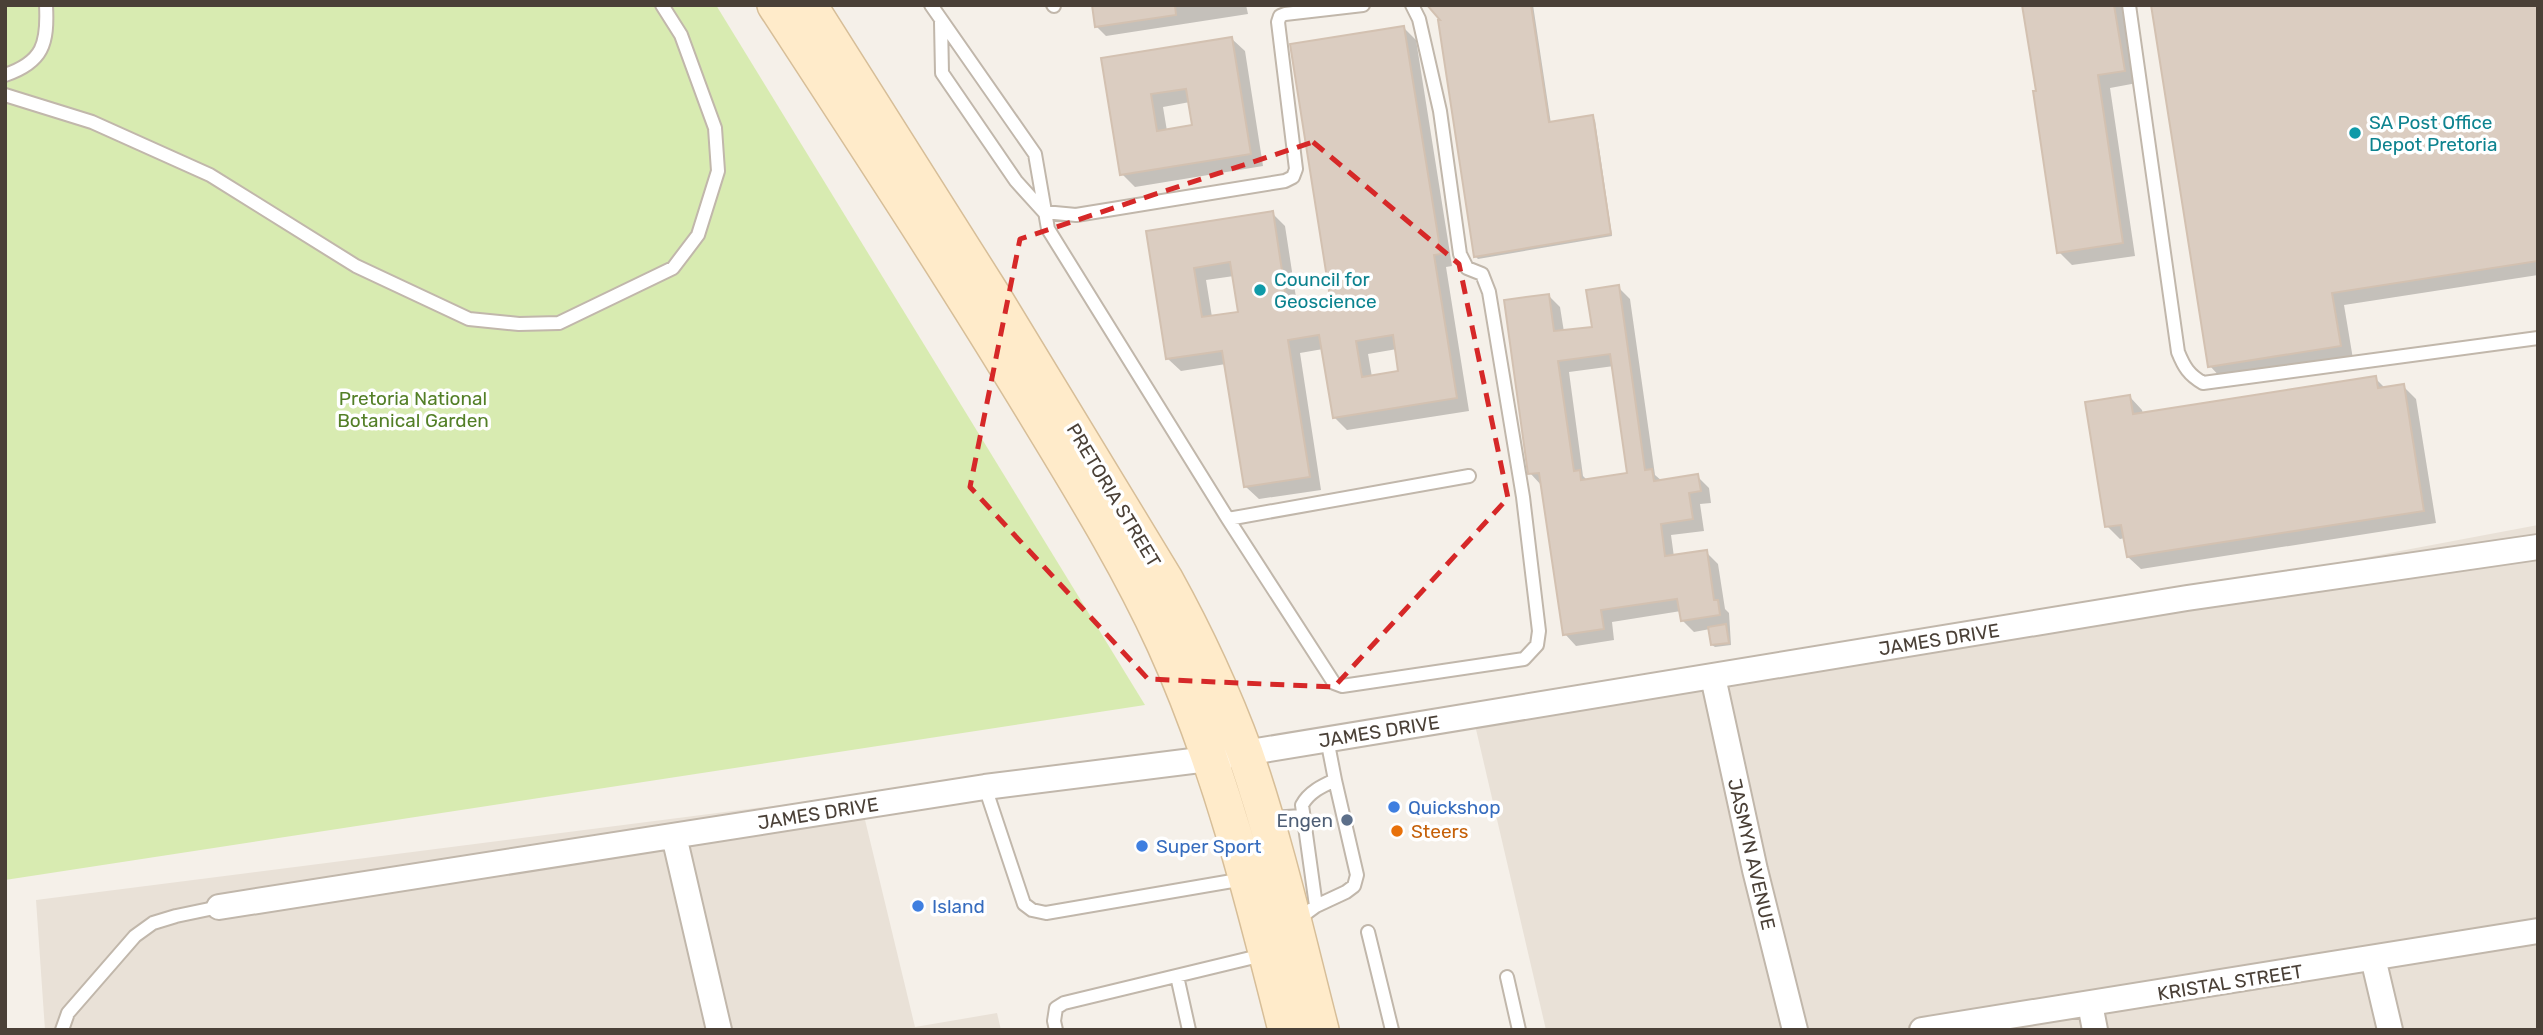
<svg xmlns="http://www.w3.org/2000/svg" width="2543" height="1035" font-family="Rubik,sans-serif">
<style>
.residential{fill:#e9e1d7}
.green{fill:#d8ebb1}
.shadow{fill:#0003;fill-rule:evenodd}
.building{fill:#dbcdc1;stroke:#d3c1b1;stroke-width:2;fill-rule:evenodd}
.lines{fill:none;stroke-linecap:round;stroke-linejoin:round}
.service-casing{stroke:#c1b7ab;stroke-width:16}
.minor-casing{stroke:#c1b7ab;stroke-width:28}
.secondary-casing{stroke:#d7be98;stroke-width:38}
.service{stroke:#fff;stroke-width:12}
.minor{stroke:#fff;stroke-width:24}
.secondary{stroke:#ffebca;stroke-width:35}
.marked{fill:none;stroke:#d62828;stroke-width:5;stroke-dasharray:14 9;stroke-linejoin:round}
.culture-dot{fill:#0f9aa8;stroke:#fff;stroke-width:2.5}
.shop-dot{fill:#3f7fe0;stroke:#fff;stroke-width:2.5}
.service-dot{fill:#5c6f8a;stroke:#fff;stroke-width:2.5}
.food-dot{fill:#e8710a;stroke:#fff;stroke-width:2.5}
.labels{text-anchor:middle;stroke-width:7;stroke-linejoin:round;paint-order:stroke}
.culture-label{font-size:19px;fill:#0d838f;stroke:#fff;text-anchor:start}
.park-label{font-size:19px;fill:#537f27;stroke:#fff}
.street-label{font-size:19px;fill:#4a4037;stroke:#fff}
.shop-label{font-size:19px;fill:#366cbe;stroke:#fff;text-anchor:start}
.service-label{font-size:19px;fill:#4e5e75;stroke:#fff;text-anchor:end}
.food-label{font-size:19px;fill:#c56008;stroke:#fff;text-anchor:start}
</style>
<rect width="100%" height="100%" fill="#f5f0e9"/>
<path class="residential" d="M2538 525V1030H1546L1475 725Z
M859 795 915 1027 997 1013 1001 1030H45L36 900Z"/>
<path class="green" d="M5 5H716L1145 705 5 880Z"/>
<path class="shadow" d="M1110 5H1246L1248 14 1106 36 1097 27Z
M1464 5H1533L1551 124 1592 117 1595 120 1612 236 1478 259 1475 256Z
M2024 5H2124L2137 83 2110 88 2135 256 2072 265 2059 252 2038 92Z
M2538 5V275L2344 305 2353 359 2222 379 2210 366Z
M1403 27 1416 40 1452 266 1446 267 1469 411 1347 430 1334 417 1323 349 1300 353 1321 490 1259 499 1246 487 1226 364 1181 371 1168 359 1148 233 1272 213 1285 226 1297 304 1332 299ZM1234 276 1240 313 1212 317 1206 280ZM1397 349 1400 372 1372 377 1368 354Z
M1232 39 1245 51 1263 166 1135 187 1122 174 1103 59ZM1190 102 1194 126 1167 131 1163 107Z
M1618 287 1630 299 1655 475 1662 481 1697 476 1709 488 1711 503 1700 504 1704 531 1671 535 1674 557 1706 552 1718 564 1725 609 1729 613 1731 645 1715 647 1712 645 1710 629 1694 632 1682 620 1681 611 1612 622 1614 640 1576 646 1565 634 1542 486 1530 473 1549 296 1560 307 1564 332 1594 328ZM1614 366 1629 474 1587 480 1583 476 1569 372Z
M2375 378 2386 389 2403 386 2416 399 2436 523 2141 569 2128 557 2125 538 2120 539 2107 526 2130 397 2142 410 2143 414Z"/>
<path class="building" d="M1092 5H1175L1176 15 1095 27Z
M1427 5H1531L1549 122 1593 115 1611 234 1474 257 1438 20H1440Z
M2022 5H2114L2125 71 2098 75 2123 243 2057 253 2033 91H2036Z
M2151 5H2538V261L2332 293 2341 346 2208 367Z
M1404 26 1441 254 1434 255 1457 398 1333 418 1319 335 1288 340 1310 477 1244 487 1222 351 1166 359 1146 231 1273 211 1287 304 1330 297 1290 44ZM1230 262 1238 312 1202 317 1194 268ZM1393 335 1398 371 1362 377 1356 341Z
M1232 37 1251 154 1120 175 1101 58ZM1186 89 1192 125 1157 131 1151 94Z
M1619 285 1645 470 1652 469 1654 481 1698 474 1701 491 1689 493 1693 519 1661 524 1665 556 1707 550 1714 600H1718L1720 615 1681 621 1677 599 1601 610 1604 629 1563 635 1539 473 1528 474 1504 300 1549 294 1554 331 1592 327 1586 290ZM1610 354 1627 473 1581 480 1580 470 1574 471 1558 361Z
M2376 376 2378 388 2404 384 2424 511 2127 557 2121 525 2105 527 2085 402 2130 395 2133 414Z
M1726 624 1729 643 1711 645 1708 627Z"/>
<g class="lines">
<defs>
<path id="service" d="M931 5 1035 154 1048 229 1228 519 1334 683 1342 686 1524 659 1537 645 1539 631 1523 497 1489 292 1482 274 1467 268 1460 254 1440 111 1419 19 1412 5
M1053 5 1054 6
M2129 5 2178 352C2184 367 2189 375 2203 383L2538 338
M941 22 942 73 1016 181 1044 212 1076 215 1285 181 1293 177 1296 169 1278 22 1280 16 1285 14 1363 5
M5 75C43 62 48 44 46 5
M5 95 92 122 210 175 356 266 469 319 519 324 559 323 673 268 698 235 718 171 715 128 681 35 662 5
M1228 519 1469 476
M985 787 1024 904 1032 910 1046 913 1244 879
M1269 818 1302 816
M1316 906 1346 892 1354 886 1357 875 1335 780
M1297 920 1316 906 1302 805C1309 792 1322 786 1335 780L1327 739
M1368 932 1392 1030
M1177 976 1189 1030
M1507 977 1519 1030
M62 1030 68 1013 135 936 153 923 176 916 219 907
M1056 1030 1054 1021 1056 1008 1064 1003 1263 955"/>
<path id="minor" d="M1713 677 1755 870 1795 1030
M674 836 719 1030
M219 907 985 787 1208 759 2187 598 2538 547
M2373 958 2390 1030
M2090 1004 2095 1030
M1922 1030 2538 931"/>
<path id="secondary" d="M775 5C863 140 951 274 1034 411 1080 487 1127 562 1164 643 1220 766 1253 899 1286 1030
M809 5 993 296 1165 579C1196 635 1223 693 1245 753 1276 843 1297 937 1321 1030"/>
</defs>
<use href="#service" class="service-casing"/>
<use href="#minor" class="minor-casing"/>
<use href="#secondary" class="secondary-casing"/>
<use href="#service" class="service"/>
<use href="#minor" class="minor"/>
<use href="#secondary" class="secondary"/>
</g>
<path class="marked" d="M1313 142 1459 264 1508 498 1334 687 1148 679 970 487 1020 239Z"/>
<g class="culture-dot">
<circle cx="2355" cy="133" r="7"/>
<circle cx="1260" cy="290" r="7"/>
</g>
<g class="shop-dot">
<circle cx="1394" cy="807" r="7"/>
<circle cx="1142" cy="846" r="7"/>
<circle cx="918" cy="906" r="7"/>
</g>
<circle class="service-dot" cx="1347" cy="820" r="7"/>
<circle class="food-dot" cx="1397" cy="831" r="7"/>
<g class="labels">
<g class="culture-label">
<text x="2369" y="129">SA Post Office<tspan x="2369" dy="22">Depot Pretoria</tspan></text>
<text x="1274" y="286">Council for<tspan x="1274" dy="22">Geoscience</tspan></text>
</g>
<g class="park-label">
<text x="413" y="405">Pretoria National<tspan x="413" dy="22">Botanical Garden</tspan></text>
</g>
<g class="street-label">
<text transform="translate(1114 495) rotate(59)" y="7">PRETORIA STREET</text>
<text transform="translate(1939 639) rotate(-9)" y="7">JAMES DRIVE</text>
<text transform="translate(1379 731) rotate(-9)" y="7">JAMES DRIVE</text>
<text transform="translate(818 813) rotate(-9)" y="7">JAMES DRIVE</text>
<text transform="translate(1752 854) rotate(77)" y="7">JASMYN AVENUE</text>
<text transform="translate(2230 982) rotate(-9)" y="7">KRISTAL STREET</text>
</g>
<g class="shop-label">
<text x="1408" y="814">Quickshop</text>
<text x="1156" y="853">Super Sport</text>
<text x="932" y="913">Island</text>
</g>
<g class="service-label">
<text x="1333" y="827">Engen</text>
</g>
<g class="food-label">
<text x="1411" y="838">Steers</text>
</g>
</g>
<rect width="2543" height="1035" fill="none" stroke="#4a4037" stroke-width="14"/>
</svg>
